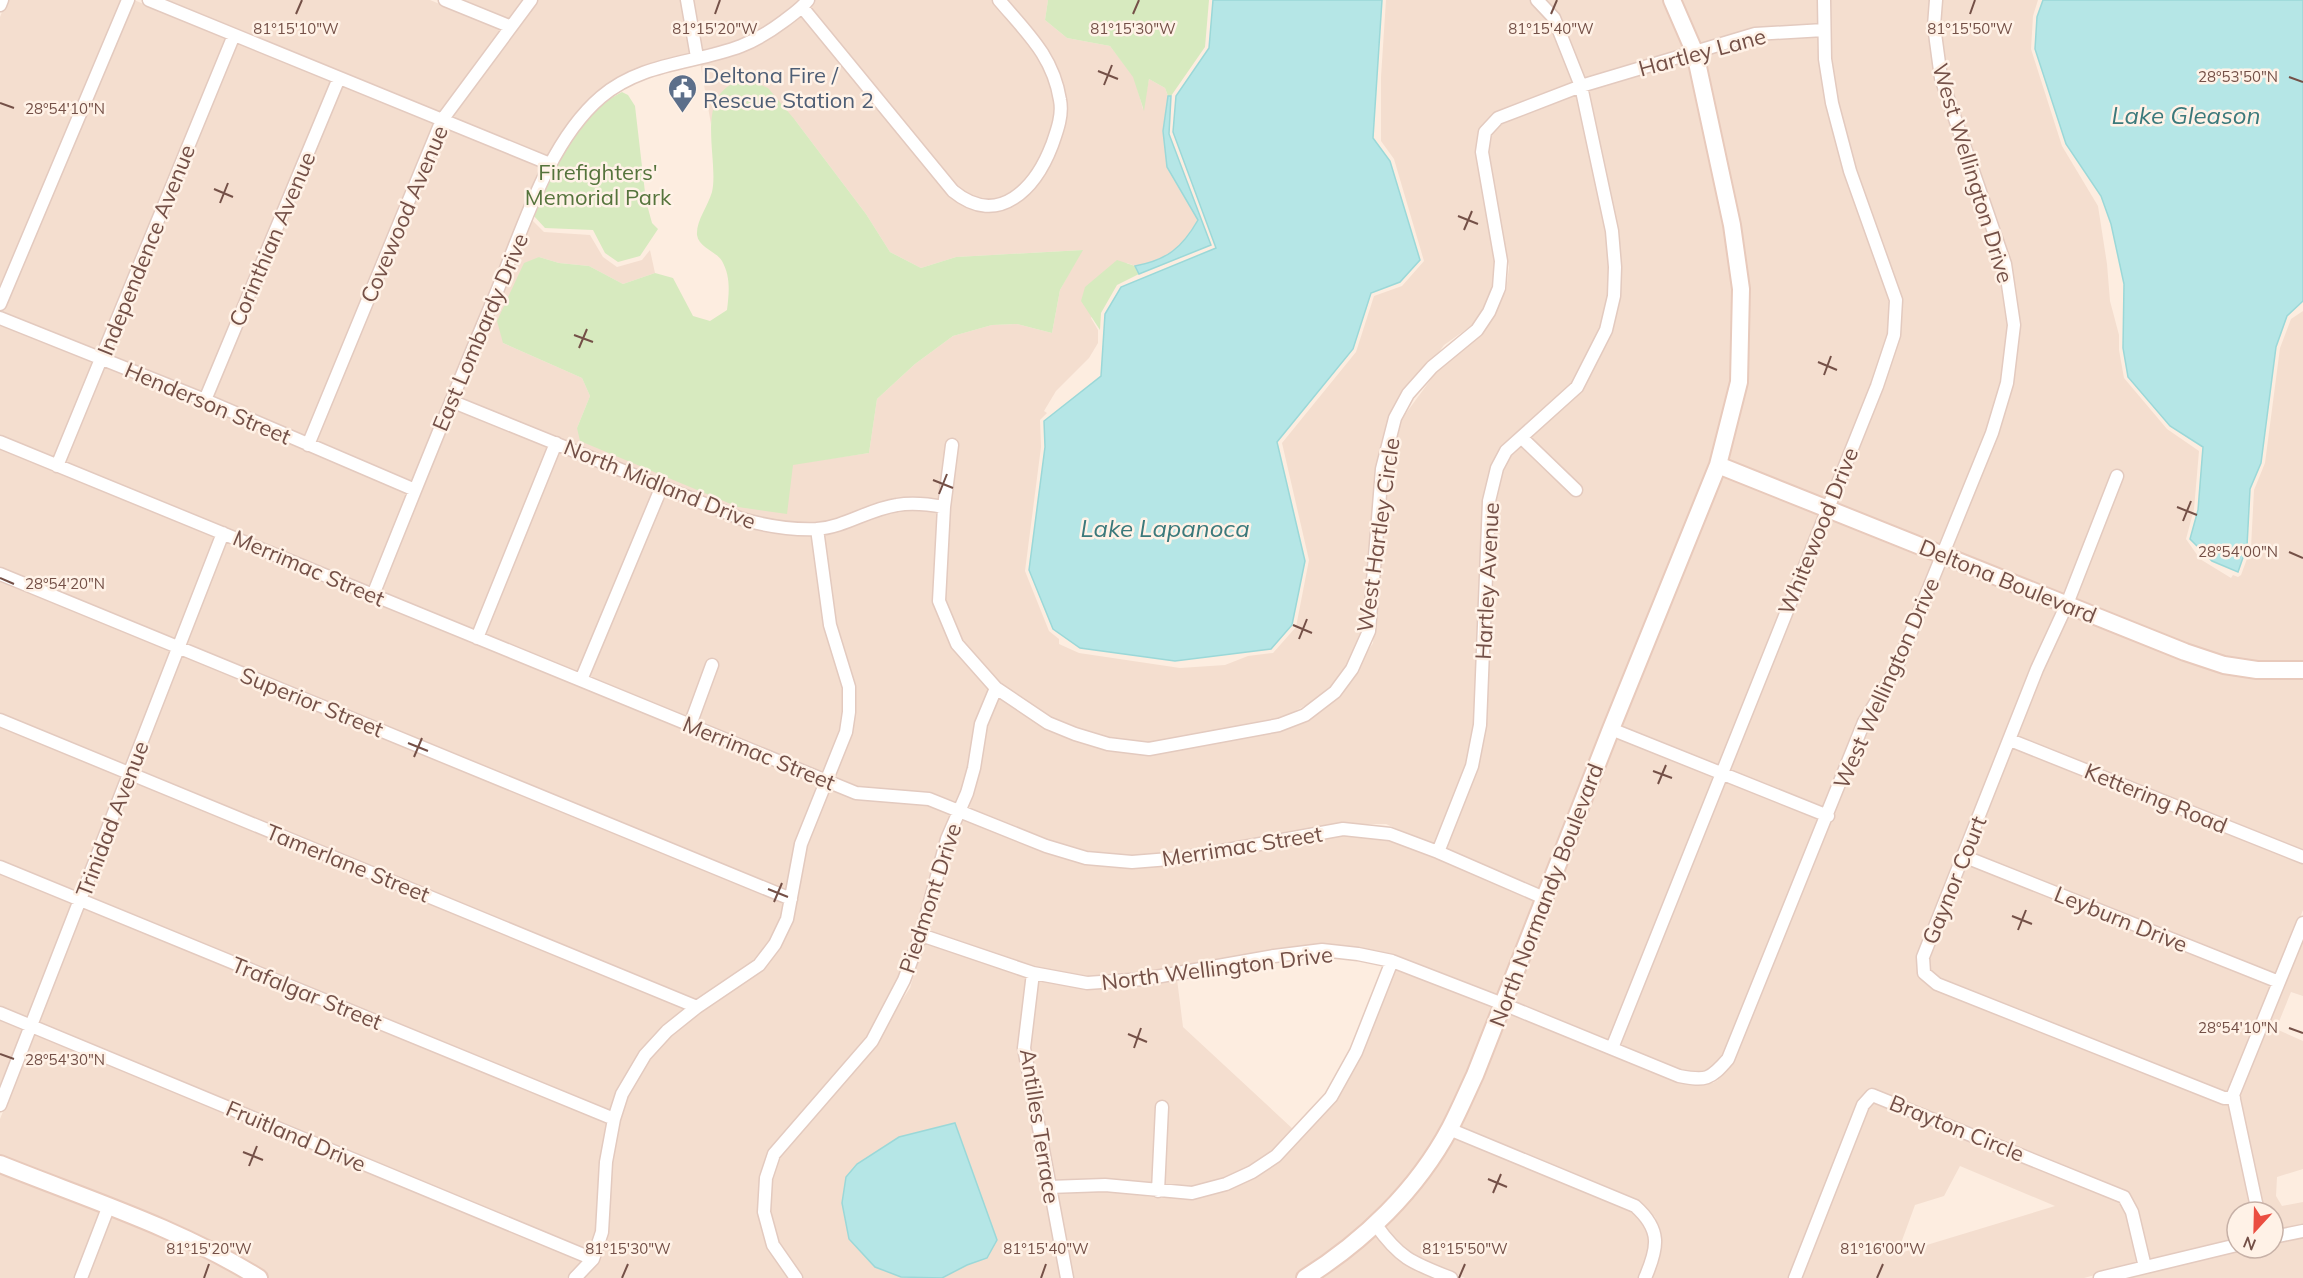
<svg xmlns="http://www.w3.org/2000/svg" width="2303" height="1278" font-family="Mulish,sans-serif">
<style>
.residential{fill:#f4decf;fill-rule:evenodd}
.green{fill:#d7eabf}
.water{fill:#b5e6e6;stroke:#9bd8d8;stroke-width:1.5}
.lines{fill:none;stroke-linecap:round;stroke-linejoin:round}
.street-casing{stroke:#e3cabf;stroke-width:15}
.secondary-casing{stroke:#e8cabc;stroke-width:20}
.street{stroke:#fff;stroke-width:12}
.secondary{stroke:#fff;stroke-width:16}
.ticks{fill:none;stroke:#745047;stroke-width:2}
.labels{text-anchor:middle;stroke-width:5;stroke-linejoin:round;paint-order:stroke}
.street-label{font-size:22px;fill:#745047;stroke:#fff2e7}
.service-label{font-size:22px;fill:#4e5e75;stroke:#fff2e7;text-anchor:start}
.park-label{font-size:22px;fill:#55743c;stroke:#fff2e7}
.water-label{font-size:24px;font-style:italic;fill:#3b797b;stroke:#fff2e7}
.ticks-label{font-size:15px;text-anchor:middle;fill:#745047;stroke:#fff2e7;stroke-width:5;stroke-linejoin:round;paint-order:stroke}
</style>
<rect width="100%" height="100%" fill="#fdede0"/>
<path class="residential" d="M7 0H123L0 291V17Z
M134 0 227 38 99 352 2 313Z
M164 0H430L501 29 441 113Z
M460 0H525L508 20Z
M537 0H682L692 53 655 62 629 75 548 157 450 117Z
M693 0H802L772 24 740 41 701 50Z
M814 0H992L1040 57 1048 71 1056 103 1054 125 1042 159 1020 189 1000 199H978L957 187 809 7Z
M1006 0H1048L1045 20 1067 38 1110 46 1134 77 1143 109 1149 79 1165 88 1168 96 1163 131 1186 198 1198 220 1187 238 1174 251 1156 262 1135 266 1127 263 1091 318 1098 330V343L1089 358 1056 391 1044 411 1047 413 1040 420 1041 447 1025 571 1049 631 1059 639V644L1079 653 1180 668 1225 665 1248 656 1273 653 1296 627 1309 560 1282 443 1356 352 1374 296 1402 286 1424 261 1394 159 1381 141V77L1386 0H1530L1550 22 1574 83 1482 128 1499 269 1496 289 1478 321 1444 345 1393 415 1363 642 1329 693 1278 720 1150 743 1109 738 1077 729 1051 718 999 683 962 641 945 599 949 502 957 439H947L939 500 919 497 895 499 849 517 817 523 771 521 744 514 458 397 532 220 544 232 590 235 603 257 617 267 642 260 650 250 655 273 623 284 589 266 559 263 539 257 503 343 582 378 590 396 577 428 793 464 869 453 877 399 915 364 953 336 992 325 1017 324 1052 333 1060 290 1082 250 956 257 921 268 890 252 866 214 795 120 717 98 711 124 700 62 801 15 949 195 957 202 976 210H1000L1014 206 1026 197 1042 178 1050 164 1065 100 1057 65 1047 49Z
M1545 0H1666L1688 49 1584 79Z
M1678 0H1820V24L1698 46Z
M1829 0H1931L1929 26 2000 266 2009 325 2002 382 1987 431 1940 548 1834 506 1901 300 1855 169 1837 101 1830 58Z
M1941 0H2038L2033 16 2031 49 2062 146 2098 206 2107 264 2110 301 2119 335V350L2124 378 2167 429 2199 451 2194 509 2186 539 2200 559 2231 578 2233 575 2238 577 2241 575 2251 548 2254 490 2265 463 2280 348 2291 319 2303 311V665L2225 660 2073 601 2124 474 2115 470 2064 597 1949 552 1996 435 2019 325 1946 76 1939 25Z
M1820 35 1891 301 1889 334 1872 384 1825 502 1725 462 1745 357 1701 57 1755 39Z
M236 42 333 81 203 393 108 355Z
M1692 60 1727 226 1736 290 1733 383 1714 464 1541 891 1444 849 1477 768 1494 501 1502 470 1510 455 1521 446 1576 497 1583 489 1529 438 1580 391 1619 296 1587 90Z
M342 85 435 123 306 438 212 397Z
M1578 93 1607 232 1610 268 1609 295 1601 329 1573 384 1493 467 1475 725 1467 765 1435 846 1386 824H1343L1182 853 1132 857 1088 852 1048 841 1010 827 966 806 985 725 998 696 1107 749 1277 732 1336 700 1373 643 1387 469 1401 420 1451 352 1485 327 1506 291 1509 267 1487 151 1490 134 1500 122Z
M444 127 543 167 412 483 315 442Z
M0 324 94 362 54 459 0 436Z
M104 366 203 405 408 493 371 588 63 462Z
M453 408 550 446 475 631 380 592Z
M0 448 216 536 175 640 0 568Z
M559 450 655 490 578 673 484 635Z
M1721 472 1821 512 1718 766 1617 726Z
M664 493 741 525 769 532 813 534 825 627 844 688V712L841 731 824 774 696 722 718 662 709 659 687 718 587 677Z
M918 508 938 511 935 601 990 689 963 791 957 802 930 793 858 787 833 778 851 732 823 533 851 527 896 510Z
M1830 516 1936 558 1892 667 1825 808 1727 770Z
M226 540 820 785 797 843 787 892 184 644Z
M1945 562 2060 608 1919 973 2230 1104 2253 1212H2237V1239L2149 1260 2126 1191 1873 1090 1790 1278H1650L1659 1257 1661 1245 1658 1225 1655 1217 1637 1201 1456 1126 1506 1011 1677 1081 1697 1085 1711 1082 1713 1083 1718 1080V1077L1733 1061 1868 724Z
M0 580 171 650 127 766 0 714Z
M2069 611 2183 657 2303 676V851L2016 737 2041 671Z
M180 654 785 903 782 917 771 941 755 960 696 1001 136 769Z
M0 726 123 776 78 892 0 861Z
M1613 736 1714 776 1610 1041 1510 1000Z
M2013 747 2303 863V910L2277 975 1969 853Z
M132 780 686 1009 663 1028 611 1112 87 896Z
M1723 780 1821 819 1724 1056 1711 1071 1697 1074 1680 1071 1619 1045Z
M829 788 855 798 927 804 952 813 902 983 865 1038 771 1150 768 1247 788 1278H582L595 1266 599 1256 611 1163 619 1121 627 1096 649 1058 670 1035 779 948 806 845Z
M961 816 1006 837 1085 863 1343 835H1382L1537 901 1501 997 1390 954 1359 949 1144 974 1088 978 1034 967 927 931 952 841Z
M1965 863 2273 985 2229 1093 1940 979 1929 970 1928 957Z
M0 873 74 903 29 1019 0 1007Z
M84 906 608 1123 597 1231 590 1252 38 1023Z
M2303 936V996L2291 992 2276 1029 2303 1041V1169L2277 1177 2276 1196 2282 1206 2303 1202V1225L2273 1232V1212H2263L2239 1098Z
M924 942 1027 977 1019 1050 1044 1192 1062 1278H942L967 1265 987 1258 997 1240 955 1123 899 1137 857 1164 846 1177 875 1267 907 1278H803L796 1271 777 1242 770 1211 771 1179 778 1156 873 1044 910 988Z
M1395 968 1497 1007 1471 1072 1420 1166 1373 1221 1329 1257 1295 1278H1073L1055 1192 1104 1191 1153 1197 1191 1199 1226 1189 1313 1124Z
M1037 979 1087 989 1144 985 1177 979 1183 1027 1294 1130 1273 1152 1250 1167 1224 1179 1192 1188 1163 1186 1167 1102H1157L1153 1185 1053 1182 1029 1047Z
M0 1019 25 1030 0 1092Z
M34 1033 584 1261 567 1278H269L239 1259 0 1158V1119Z
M1873 1101 2121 1201 2127 1215 2139 1263 2084 1278H1801L1867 1107ZM1960 1166 2055 1206 1897 1254 1915 1205 1944 1196Z
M1451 1136 1632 1211 1646 1227 1651 1247 1639 1278H1465L1418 1259 1396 1243 1383 1225Z
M0 1170 102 1211 75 1278H0Z
M111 1214 172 1239 248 1278H86Z
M1375 1233 1390 1252 1413 1269 1436 1278H1315Z
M2303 1236V1278H2121L2247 1248H2273V1243Z"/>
<path class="green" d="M1048 0H1209L1205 47 1171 96H1168L1165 88 1149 79 1144 111 1133 77 1110 46 1067 38 1045 20Z
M749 80 768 88 795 120 866 214 890 252 921 268 956 257 1083 250 1060 290 1052 333 1017 324 992 325 953 336 915 364 877 399 869 453 793 465 787 514 738 507 580 441 577 428 590 396 582 378 503 343 497 321 524 263 539 257 559 263 589 266 623 284 655 273 673 278 693 316 710 321 727 310C729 293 731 277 722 261 716 251 699 248 697 235 696 221 708 206 712 192 719 161 696 103 732 84 737 82 744 81 749 80Z
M622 92 628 95 635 106 646 201 652 223 658 229 640 256 618 262 605 253 593 230 545 228 533 215C554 169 575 116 622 92Z
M1117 260 1135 266 1139 274 1117 285 1101 313 1100 330 1081 301 1085 287Z"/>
<path class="water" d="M1213 0H1382L1373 138 1390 161 1420 260 1400 282 1371 293 1353 349 1277 442 1305 561 1292 625 1271 649 1175 661 1080 648 1053 629 1029 570 1045 447 1044 421 1101 376 1105 314 1121 287 1216 248 1173 132 1176 96 1209 48Z
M2043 0H2303V301L2287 316 2276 347 2261 463 2250 489 2247 546 2238 572 2212 561 2190 539 2198 510 2203 447 2170 426 2128 377 2123 348 2124 284 2111 224 2101 196 2066 144 2035 49 2037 17Z
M1168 96H1171L1169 134 1211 245 1139 274 1135 266C1167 260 1182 248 1198 220L1167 167 1163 131Z
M955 1123 997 1240 987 1258 967 1265 942 1278 901 1277 875 1267 849 1239 842 1203 846 1177 857 1164 899 1137Z"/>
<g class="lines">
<defs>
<path id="street" d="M149 0 550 164
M445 0 509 26
M687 0 697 57
M0 5 2 0
M802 7 953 191C999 229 1036 187 1052 145 1057 131 1063 115 1060 100 1053 56 1027 33 999 0
M0 304 128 0
M0 318 205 400 415 490
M205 400 339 78
M451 401 742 519C766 526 791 530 817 529 845 527 869 509 897 505 913 502 928 504 944 507
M1522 438 1576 490
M0 442 856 793 929 799 1046 846 1086 858 1132 862 1182 858 1343 829 1390 834 1438 852 1544 898
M308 445 442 120 531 0
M952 445 944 507 939 601 957 644 996 688 1048 723 1075 734 1108 744 1149 749 1279 725 1305 715 1335 692 1352 669 1369 631 1382 469 1395 418 1408 394 1432 367 1477 330 1489 312 1499 288 1501 261 1482 152 1485 132 1498 118 1581 86 1755 34 1824 30
M57 466 234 35
M2117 476 2067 604 2037 669 1923 957 1924 973 1937 984 2224 1098H2234
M0 574 791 899
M373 595C413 495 453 395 495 296 522 232 547 143 601 97 642 62 694 64 741 46 756 40 772 30 784 21 793 14 801 9 808 0
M477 638 556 443
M581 680 662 486
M0 720 697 1007
M690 725 712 665
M1611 729 1828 816
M2010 740 2303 857
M1438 852 1472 766 1480 725 1489 501 1497 468 1506 451 1577 387 1606 330 1614 296 1615 267 1612 231 1581 86 1554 18 1537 0
M1963 856 2279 982
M0 867 614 1119
M921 935 1033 973 1087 983 1144 979 1274 956 1322 950 1358 954 1392 961 1503 1004 1679 1076C1706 1081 1710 1080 1728 1059L1864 722 1896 669 1992 433 2007 383 2014 325 2005 264 1941 78 1934 26 1936 0
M1033 973 1024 1048 1067 1278
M0 1013 593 1259
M1612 1048 1877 386 1894 335 1896 300 1850 171 1832 103 1825 59 1824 0
M0 1105 223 533
M1449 1129 1635 1206C1662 1230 1658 1248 1645 1278
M1049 1187 1105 1185 1192 1193 1226 1184 1252 1172 1276 1156 1331 1097 1356 1052 1392 961
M1158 1191 1162 1107
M2258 1212 2233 1095 2303 923
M1376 1225C1400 1259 1413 1263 1451 1278
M2273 1237 2303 1231
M81 1278 108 1208
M575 1278 593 1259 602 1232 606 1162 614 1119 622 1094 645 1055 667 1031 697 1007 759 965 775 944 787 919 801 844 846 732 849 712V687L830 625 817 529
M796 1278 773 1245 764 1212 766 1178 774 1154 872 1041 904 980 921 935 947 839 967 793 974 768 981 724 996 688
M1795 1278 1863 1105 1872 1095 2124 1197 2132 1212 2145 1267
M2100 1278 2237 1245"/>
<path id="secondary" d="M1718 465 2185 652 2224 665 2257 670H2303
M0 1164C87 1199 179 1228 259 1278
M1305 1278C1364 1241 1417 1190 1450 1128 1459 1111 1467 1092 1475 1075L1611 729 1718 465 1739 382 1741 289 1732 225 1695 53 1672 0"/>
</defs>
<use href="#street" class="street-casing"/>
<use href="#secondary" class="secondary-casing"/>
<use href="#street" class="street"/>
<use href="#secondary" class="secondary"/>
</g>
<path class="ticks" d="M296 14 302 0M715 14 720 0M1133 14 1139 0M1551 14 1557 0M1970 14 1975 0M1098 71 1118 79M2289 77 2303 82M1104 85 1112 65M0 103 14 108M214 189 233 197M220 203 228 183M1458 216 1478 224M1464 230 1472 211M574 335 593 342M579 348 587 329M1818 362 1837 370M1824 375 1831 356M933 480 953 488M939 494 947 474M2177 507 2197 515M2183 521 2191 501M2289 552 2303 558M0 578 14 584M1293 625 1312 633M1299 639 1307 619M408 743 428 751M414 757 422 738M1653 771 1672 778M1658 784 1666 765M768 889 788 897M774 902 782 883M2012 916 2032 924M2018 930 2026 910M2289 1028 2303 1033M1128 1034 1147 1042M1134 1048 1141 1028M0 1054 14 1059M243 1152 263 1160M249 1166 257 1146M1488 1179 1507 1187M1493 1193 1501 1174M204 1278 209 1264M622 1278 628 1264M1041 1278 1046 1264M1459 1278 1465 1264M1877 1278 1883 1264"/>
<defs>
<symbol id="civic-pin" viewBox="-11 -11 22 30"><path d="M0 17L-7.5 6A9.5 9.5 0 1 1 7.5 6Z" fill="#5c6f8a" stroke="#fff2e7"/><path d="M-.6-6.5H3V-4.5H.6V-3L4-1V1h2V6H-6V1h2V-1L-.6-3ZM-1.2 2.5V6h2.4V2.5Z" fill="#fff"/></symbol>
</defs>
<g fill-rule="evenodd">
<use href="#civic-pin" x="666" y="72" width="33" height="45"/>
</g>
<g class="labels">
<g class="street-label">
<text transform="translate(1702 52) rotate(-15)" y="8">Hartley Lane</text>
<text transform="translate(1973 173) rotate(73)" y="8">West Wellington Drive</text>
<text transform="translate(404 214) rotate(-67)" y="8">Covewood Avenue</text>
<text transform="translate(272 239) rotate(-67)" y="8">Corinthian Avenue</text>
<text transform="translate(146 250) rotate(-68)" y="8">Independence Avenue</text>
<text transform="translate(480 332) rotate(-67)" y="8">East Lombardy Drive</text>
<text transform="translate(208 403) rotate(23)" y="8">Henderson Street</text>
<text transform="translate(660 484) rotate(22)" y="8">North Midland Drive</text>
<text transform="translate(1818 531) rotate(-68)" y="8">Whitewood Drive</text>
<text transform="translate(1378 535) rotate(-82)" y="8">West Hartley Circle</text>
<text transform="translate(309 568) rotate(23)" y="8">Merrimac Street</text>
<text transform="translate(1487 581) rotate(-87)" y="8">Hartley Avenue</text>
<text transform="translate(2008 581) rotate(22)" y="8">Deltona Boulevard</text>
<text transform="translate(1886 683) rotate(-66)" y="8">West Wellington Drive</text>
<text transform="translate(312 702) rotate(22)" y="8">Superior Street</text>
<text transform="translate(759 753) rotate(22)" y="8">Merrimac Street</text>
<text transform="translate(2156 798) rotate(22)" y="8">Kettering Road</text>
<text transform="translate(112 819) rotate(-69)" y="8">Trinidad Avenue</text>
<text transform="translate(1242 846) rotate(-9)" y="8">Merrimac Street</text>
<text transform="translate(348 863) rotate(22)" y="8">Tamerlane Street</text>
<text transform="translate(1954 880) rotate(-68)" y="8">Gaynor Court</text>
<text transform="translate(1546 895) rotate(-69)" y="8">North Normandy Boulevard</text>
<text transform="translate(930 898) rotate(-72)" y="8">Piedmont Drive</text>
<text transform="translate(2121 919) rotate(22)" y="8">Leyburn Drive</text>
<text transform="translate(1217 968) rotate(-7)" y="8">North Wellington Drive</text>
<text transform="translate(307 993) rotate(22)" y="8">Trafalgar Street</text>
<text transform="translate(1040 1126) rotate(81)" y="8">Antilles Terrace</text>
<text transform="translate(1957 1128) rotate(22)" y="8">Brayton Circle</text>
<text transform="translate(296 1136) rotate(23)" y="8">Fruitland Drive</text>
</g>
<g class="service-label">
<text x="703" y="83">Deltona Fire /<tspan x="703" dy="25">Rescue Station 2</tspan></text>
</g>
<g class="park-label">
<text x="598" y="180">Firefighters'<tspan x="598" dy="25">Memorial Park</tspan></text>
</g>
<g class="water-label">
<text x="2186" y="124">Lake Gleason</text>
<text x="1165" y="537">Lake Lapanoca</text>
</g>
</g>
<g class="ticks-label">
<text x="296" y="34">81°15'10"W</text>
<text x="715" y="34">81°15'20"W</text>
<text x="1133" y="34">81°15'30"W</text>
<text x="1551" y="34">81°15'40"W</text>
<text x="1970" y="34">81°15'50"W</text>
<text x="2238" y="82">28°53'50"N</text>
<text x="65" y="114">28°54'10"N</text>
<text x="2238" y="557">28°54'00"N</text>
<text x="65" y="589">28°54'20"N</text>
<text x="2238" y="1033">28°54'10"N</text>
<text x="65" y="1065">28°54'30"N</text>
<text x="209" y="1254">81°15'20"W</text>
<text x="628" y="1254">81°15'30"W</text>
<text x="1046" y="1254">81°15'40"W</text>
<text x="1465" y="1254">81°15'50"W</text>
<text x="1883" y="1254">81°16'00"W</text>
</g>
<g transform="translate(2255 1230) rotate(202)"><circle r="28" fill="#fff2e7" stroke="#c7b1a7" stroke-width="1.5"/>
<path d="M0-4.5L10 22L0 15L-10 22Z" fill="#eb4e41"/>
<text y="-9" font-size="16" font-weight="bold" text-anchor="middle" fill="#745047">N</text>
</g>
</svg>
